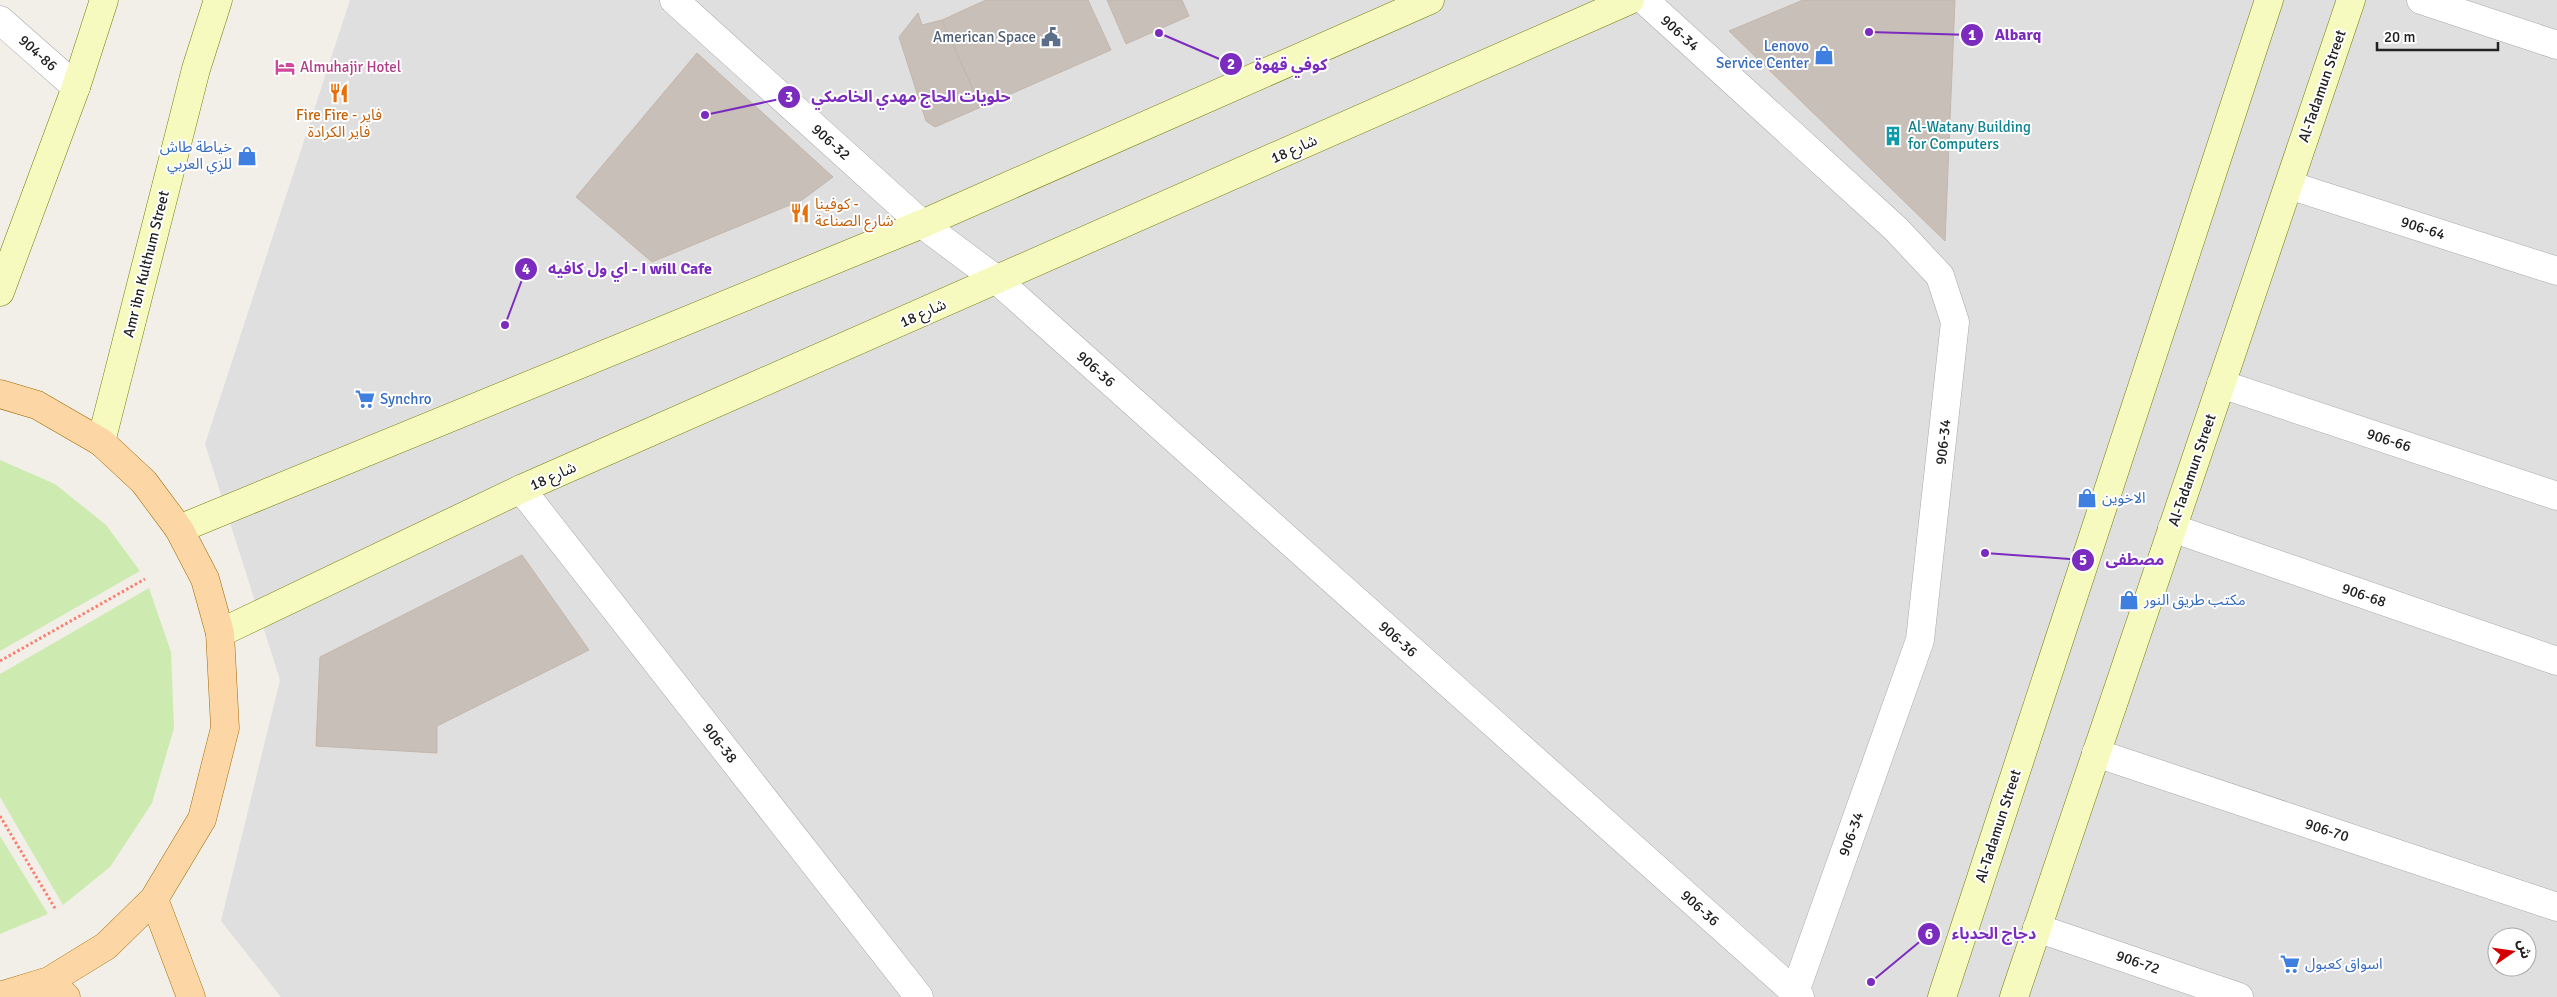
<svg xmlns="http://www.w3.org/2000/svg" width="2557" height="997" font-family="Signika,'Noto Sans Arabic',sans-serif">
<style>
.residential{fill:#e0dfdf;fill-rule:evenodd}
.grass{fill:#cdebb0}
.building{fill:#c7bfb8;stroke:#c4b6ab}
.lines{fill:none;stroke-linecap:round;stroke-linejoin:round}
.street-casing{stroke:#a9a9a9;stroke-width:29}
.secondary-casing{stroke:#707d05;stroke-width:29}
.primary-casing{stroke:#a06b00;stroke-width:29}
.path{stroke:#fa8072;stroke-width:3;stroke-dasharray:2.5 2.5;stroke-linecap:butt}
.street{stroke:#fff;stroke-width:28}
.secondary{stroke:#f7fabf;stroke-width:28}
.primary{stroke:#fcd6a4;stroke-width:28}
.labels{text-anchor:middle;stroke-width:4;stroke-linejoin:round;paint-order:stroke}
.street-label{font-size:15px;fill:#222;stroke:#fff}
.service-label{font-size:15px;fill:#4e5e75;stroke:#fff;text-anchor:end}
.shop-label{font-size:15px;fill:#366cbe;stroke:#fff;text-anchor:start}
.hotel-label{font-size:15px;fill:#b23c85;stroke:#fff;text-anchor:start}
.food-label{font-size:15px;fill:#c56008;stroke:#fff}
.culture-label{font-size:15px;fill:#0d838f;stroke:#fff;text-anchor:start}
.leader{fill:none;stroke:#7b2cbf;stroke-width:2}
.callout-dot{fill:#7b2cbf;stroke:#fff;stroke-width:2}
.mark-label{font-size:15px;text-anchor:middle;font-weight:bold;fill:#fff}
.callout-label{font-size:16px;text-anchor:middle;font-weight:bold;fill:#7b2cbf;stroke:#fff;stroke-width:4;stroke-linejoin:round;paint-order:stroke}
</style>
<rect width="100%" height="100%" fill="#f2efe9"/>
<path class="residential" d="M350 0H2557V997H281L221 921 280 680 205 444ZM2497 937H2527V967H2497Z"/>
<path class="grass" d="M0 460 55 484 106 525 140 571 0 651Z
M149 588 171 652 174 728 152 803 110 867 63 905 0 797V674Z
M0 836 48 914 0 934Z"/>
<path class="building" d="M986 0H1088L1111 50 981 107 942 20Z
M1107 0H1182L1189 16 1126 44Z
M1803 0H1955L1945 241 1729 31Z
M918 13 922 25 942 20 981 107 935 127 926 121 899 37Z
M697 53 833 177 802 200 652 262 576 197Z
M522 555 589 650 437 726V753L316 746 320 657Z"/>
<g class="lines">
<defs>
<path id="street" d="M674 0 922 224 997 280 1800 997
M1644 0 1896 229 1940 276 1955 322 1920 640 1795 992
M2421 0 2557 45
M0 20 76 87
M2289 185 2557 271
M2221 384 2557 496
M521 489 919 997
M2172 528 2557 661
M2096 753 2557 907
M2037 928 2239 997"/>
<path id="secondary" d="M0 292 76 87 104 0
M101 442 196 69 218 0
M179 529 922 224 1430 0
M220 633 521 489 1630 0
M1942 997 2269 0
M2014 997 2351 0"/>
<path id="primary" d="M0 394 37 405 101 442 144 482 179 529 205 579 220 633 225 728 202 819 154 899 106 946 49 981 0 996
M154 899 191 997
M49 981 66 997"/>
</defs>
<use href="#street" class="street-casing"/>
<use href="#secondary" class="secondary-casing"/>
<use href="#primary" class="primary-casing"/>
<path class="path" d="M0 661 145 579
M0 816 56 910"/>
<use href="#street" class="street"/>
<use href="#secondary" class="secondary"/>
<use href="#primary" class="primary"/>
</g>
<defs>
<symbol id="civic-bare" viewBox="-9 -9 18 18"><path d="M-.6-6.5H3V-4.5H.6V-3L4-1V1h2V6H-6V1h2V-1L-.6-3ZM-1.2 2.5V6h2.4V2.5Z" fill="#5c6f8a" stroke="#fff" stroke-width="2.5" paint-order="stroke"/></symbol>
<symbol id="shop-bare" viewBox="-9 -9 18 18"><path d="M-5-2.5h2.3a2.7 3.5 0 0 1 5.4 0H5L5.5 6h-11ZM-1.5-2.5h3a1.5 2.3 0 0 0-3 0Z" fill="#3f7fe0" stroke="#fff" stroke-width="2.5" paint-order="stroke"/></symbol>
<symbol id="hotel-bare" viewBox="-9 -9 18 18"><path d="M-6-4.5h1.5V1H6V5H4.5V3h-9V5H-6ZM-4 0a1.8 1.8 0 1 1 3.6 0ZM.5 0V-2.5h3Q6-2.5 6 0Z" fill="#d1479c" stroke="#fff" stroke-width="2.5" paint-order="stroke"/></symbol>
<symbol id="restaurant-bare" viewBox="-9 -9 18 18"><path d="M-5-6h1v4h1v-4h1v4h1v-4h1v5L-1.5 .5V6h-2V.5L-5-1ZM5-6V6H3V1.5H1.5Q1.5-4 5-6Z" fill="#e8710a" stroke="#fff" stroke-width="2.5" paint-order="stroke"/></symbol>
<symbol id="building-bare" viewBox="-9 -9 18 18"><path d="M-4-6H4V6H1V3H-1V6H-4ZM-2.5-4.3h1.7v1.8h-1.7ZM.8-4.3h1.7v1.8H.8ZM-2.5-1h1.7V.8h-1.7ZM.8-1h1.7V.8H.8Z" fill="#0f9aa8" stroke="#fff" stroke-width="2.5" paint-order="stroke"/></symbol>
<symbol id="supermarket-bare" viewBox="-9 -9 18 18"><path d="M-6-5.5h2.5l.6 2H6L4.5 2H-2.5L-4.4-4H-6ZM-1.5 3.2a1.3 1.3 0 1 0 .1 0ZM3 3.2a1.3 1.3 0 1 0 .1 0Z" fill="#3f7fe0" stroke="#fff" stroke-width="2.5" paint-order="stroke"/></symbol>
</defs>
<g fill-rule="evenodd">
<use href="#civic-bare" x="1037" y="23" width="28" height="28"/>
<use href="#shop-bare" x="1810" y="41" width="28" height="28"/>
<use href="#hotel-bare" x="271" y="53" width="28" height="28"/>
<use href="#restaurant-bare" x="325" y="79" width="28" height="28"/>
<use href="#building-bare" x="1879" y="122" width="28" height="28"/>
<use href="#shop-bare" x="233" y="142" width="28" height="28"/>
<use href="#restaurant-bare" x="786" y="199" width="28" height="28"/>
<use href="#supermarket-bare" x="351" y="385" width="28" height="28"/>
<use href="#shop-bare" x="2073" y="484" width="28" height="28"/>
<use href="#shop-bare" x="2115" y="586" width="28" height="28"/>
<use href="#supermarket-bare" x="2276" y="950" width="28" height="28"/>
</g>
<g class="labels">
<g class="street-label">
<text transform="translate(1680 33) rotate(42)" y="5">906-34</text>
<text transform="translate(38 53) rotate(42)" y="5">904-86</text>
<text transform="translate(2322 86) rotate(-71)" y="5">Al-Tadamun Street</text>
<text transform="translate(831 142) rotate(42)" y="5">906-32</text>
<text transform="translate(1294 149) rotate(-24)" y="5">شارع 18</text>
<text transform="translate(2423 228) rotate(18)" y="5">906-64</text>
<text transform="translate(146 264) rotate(-76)" y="5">Amr ibn Kulthum Street</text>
<text transform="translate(923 313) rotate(-24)" y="5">شارع 18</text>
<text transform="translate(1096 369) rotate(42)" y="5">906-36</text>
<text transform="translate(2389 440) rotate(18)" y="5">906-66</text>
<text transform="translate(1943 442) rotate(-84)" y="5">906-34</text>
<text transform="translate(2192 470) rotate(-71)" y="5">Al-Tadamun Street</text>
<text transform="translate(553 476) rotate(-24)" y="5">شارع 18</text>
<text transform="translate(2364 595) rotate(19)" y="5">906-68</text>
<text transform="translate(1398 639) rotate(42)" y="5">906-36</text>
<text transform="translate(720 743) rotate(52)" y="5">906-38</text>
<text transform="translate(1998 826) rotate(-72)" y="5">Al-Tadamun Street</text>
<text transform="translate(2327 830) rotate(18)" y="5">906-70</text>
<text transform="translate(1851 834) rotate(-70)" y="5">906-34</text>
<text transform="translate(1700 908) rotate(42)" y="5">906-36</text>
<text transform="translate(2138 962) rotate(19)" y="5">906-72</text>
</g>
<g class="service-label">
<text x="1036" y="42">American Space</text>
</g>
<g class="shop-label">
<text x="1809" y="51" text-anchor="end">Lenovo<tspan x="1809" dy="17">Service Center</tspan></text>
<text x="232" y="152" text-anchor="end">خياطة طاش<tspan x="232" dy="17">للزي العربي</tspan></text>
<text x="380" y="404">Synchro</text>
<text x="2102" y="503">الاخوين</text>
<text x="2144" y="605">مكتب طريق النور</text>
<text x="2305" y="969">اسواق كعبول</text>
</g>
<g class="hotel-label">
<text x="300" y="72">Almuhajir Hotel</text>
</g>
<g class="food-label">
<text x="339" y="120">Fire Fire - فاير<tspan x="339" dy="17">فاير الكرادة</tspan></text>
<text x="815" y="209" text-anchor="start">كوفينا -<tspan x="815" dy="17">شارع الصناعة</tspan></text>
</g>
<g class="culture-label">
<text x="1908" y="132">Al-Watany Building<tspan x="1908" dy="17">for Computers</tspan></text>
</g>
</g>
<path class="leader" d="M1869 32L1972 35M1159 33L1231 64M705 115L789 97M505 325L526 269M1985 553L2083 560M1871 982L1929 934"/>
<g class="callout-dot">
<circle cx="1869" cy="32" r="5"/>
<circle cx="1159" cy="33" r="5"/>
<circle cx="705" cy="115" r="5"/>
<circle cx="505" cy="325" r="5"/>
<circle cx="1985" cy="553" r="5"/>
<circle cx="1871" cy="982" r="5"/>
<circle cx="1972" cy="35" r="12"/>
<circle cx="1231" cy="64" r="12"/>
<circle cx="789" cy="97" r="12"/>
<circle cx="526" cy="269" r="12"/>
<circle cx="2083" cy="560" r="12"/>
<circle cx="1929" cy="934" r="12"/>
</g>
<g class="mark-label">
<text x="1972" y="40">1</text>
<text x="1231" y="69">2</text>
<text x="789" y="102">3</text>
<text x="526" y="274">4</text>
<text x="2083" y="565">5</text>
<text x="1929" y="939">6</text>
</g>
<g class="callout-label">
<text x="2018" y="40">Albarq</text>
<text x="1291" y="70">كوفي قهوة</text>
<text x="911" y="102">حلويات الحاج مهدي الخاصكي</text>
<text x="630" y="274">اي ول كافيه - I will Cafe</text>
<text x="2135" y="565">مصطفى</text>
<text x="1994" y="939">دجاج الحدباء</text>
</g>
<g transform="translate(2512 952) rotate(77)"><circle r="24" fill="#ffffff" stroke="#a7a7a7"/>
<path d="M0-4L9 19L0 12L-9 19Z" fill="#d40000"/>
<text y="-8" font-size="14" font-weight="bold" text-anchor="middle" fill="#222222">ش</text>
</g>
<path d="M2377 42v8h121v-8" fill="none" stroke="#222222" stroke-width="2.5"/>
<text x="2384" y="42" font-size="15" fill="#222222" stroke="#ffffff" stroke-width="4" paint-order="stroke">20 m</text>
</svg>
